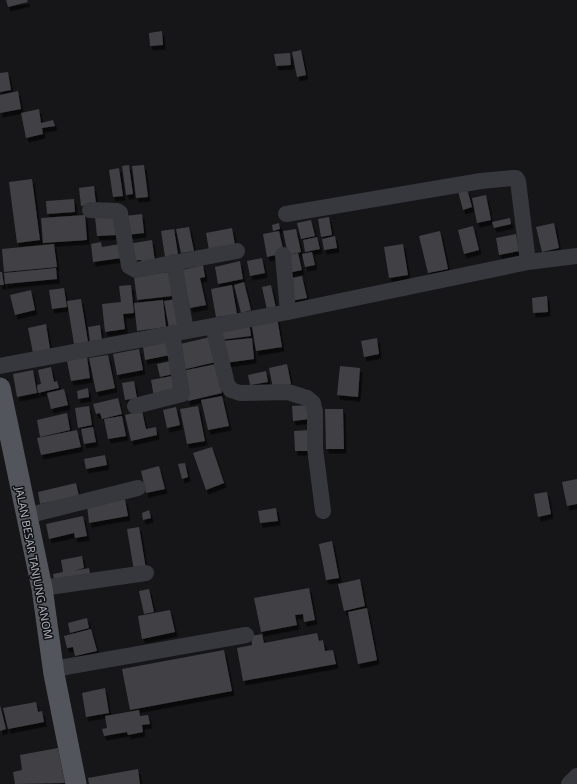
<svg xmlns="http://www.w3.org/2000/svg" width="577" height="784" font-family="'Noto Sans',sans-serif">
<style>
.building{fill:#404145;filter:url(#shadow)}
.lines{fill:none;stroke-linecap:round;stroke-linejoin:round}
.minor{stroke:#37383d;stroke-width:16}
.major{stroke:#53555c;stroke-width:21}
.labels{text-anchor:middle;stroke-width:3;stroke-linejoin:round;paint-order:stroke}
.street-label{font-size:11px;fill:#a8adb8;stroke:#111113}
</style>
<defs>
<filter id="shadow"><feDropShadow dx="2.5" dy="4.5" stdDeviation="0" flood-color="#0009"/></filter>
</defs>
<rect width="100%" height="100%" fill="#161618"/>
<path class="building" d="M6 0H27L28 2 8 7Z
M162 31 163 45 150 46 149 33Z
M301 50 306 75 297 77 292 52Z
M290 53 291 65 276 66 274 54Z
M8 72 11 90 0 92V73Z
M18 91 21 109 0 113V95Z
M39 109 41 123 53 120 55 126 42 128 43 134 26 138 21 113Z
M129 165 133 194 126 195 122 166Z
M144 165 148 197 136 198 132 166Z
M119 168 123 196 113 197 109 170Z
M32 179 40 240 17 243 9 182Z
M94 186 96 204 81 206 79 188Z
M467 189 472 207 463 210 458 191Z
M486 195 491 220 477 223 472 198Z
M74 199 75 212 47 214 46 201Z
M142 214 144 233 127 235 125 216Z
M85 215 87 240 43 243 41 218Z
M116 215 117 235 97 236 95 217Z
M329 217 332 235 321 237 318 219Z
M510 218 511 224 494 228 492 222Z
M311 220 315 236 301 239 297 223Z
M279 223 280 229 273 231 272 225Z
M554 223 559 248 542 252 536 227Z
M473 226 479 250 464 254 458 230Z
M189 227 194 251 181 253 176 229Z
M232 228 235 245 209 250 206 233Z
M174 229 178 254 165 257 161 231Z
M296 229 301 252 288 255 283 231Z
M279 231 284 253 267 257 263 234Z
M440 231 448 269 428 273 419 236Z
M516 234 519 251 499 255 496 238Z
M335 236 337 248 324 250 322 239Z
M317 237 320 249 305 252 303 240Z
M152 240 155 262 142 264 141 260 130 261 128 244Z
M101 242 102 247 120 244 122 258 93 262 91 244Z
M54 244 57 267 4 272 2 249Z
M403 244 408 275 389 278 384 247Z
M312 252 315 265 305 267 302 254Z
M298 253 302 270 288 273 285 256Z
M262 258 265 273 250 276 247 261Z
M240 261 243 279 218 284 215 267Z
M203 265 205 277 200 278 206 305 190 308 182 270Z
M56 268 57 279 5 284 4 273Z
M0 272H2L4 285H0Z
M169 272 172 296 137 300 134 277Z
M302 276 307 298 291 301 287 279Z
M244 282 251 310 241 313 234 285Z
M131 285 134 313 123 314 125 329 105 332 102 304 121 302 119 286Z
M232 285 237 314 216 317 211 289Z
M271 285 276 308 267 310 262 287Z
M64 288 67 307 52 309 49 290Z
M31 290 35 310 15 315 10 295Z
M547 296 548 312 533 313 532 298Z
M81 299 88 342 74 344 67 301Z
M176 299 180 326 169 328 164 301Z
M163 300 166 327 137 331 134 303Z
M277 317 282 347 256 351 251 321Z
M249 321 251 336 220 340 218 325Z
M46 324 50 349 33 353 28 328Z
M100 325 102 340 90 342 88 327Z
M210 337 216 362 182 370 176 345Z
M252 338 254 359 225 363 223 341Z
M377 338 379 354 364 357 361 341Z
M172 341 175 354 145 360 143 347Z
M139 349 143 370 117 375 113 354Z
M108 355 115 388 96 392 89 358Z
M87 357 90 378 71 381 67 361Z
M175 360 178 373 160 377 157 364Z
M216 364 222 393 188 401 182 371Z
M287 364 291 384 273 388 269 368Z
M340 366 360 368 358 397 337 395Z
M51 367 54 382 57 381 59 388 38 393 37 385 41 384 38 370Z
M33 370 37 393 17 397 13 374Z
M266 371 268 382 250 385 248 375Z
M177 375 181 392 154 397 151 380Z
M134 381 137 398 125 400 122 383Z
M88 388 89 397 78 399 77 391Z
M64 389 68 405 51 409 47 393Z
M222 396 229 426 208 430 201 400Z
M118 398 122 414 102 419 100 413 96 414 93 404Z
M309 405 310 419 293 421 292 406Z
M89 406 92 425 78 428 75 408Z
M198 406 205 441 187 444 180 409Z
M176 407 180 425 167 428 163 410Z
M325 409H343L344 449H326Z
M142 411 146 429 156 427 157 435 131 441 125 415Z
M67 413 70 430 40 437 37 420Z
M122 416 126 436 108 439 104 419Z
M93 427 96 442 84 444 81 429Z
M77 430 81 447 41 455 37 438Z
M310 430 311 451H295L294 431Z
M212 447 224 483 206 490 193 453Z
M105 455 107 465 86 469 84 459Z
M185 463 188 477 182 479 178 464Z
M159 466 165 489 146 493 141 471Z
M577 479V504L567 506 562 482Z
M76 483 79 496 40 504 38 492Z
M547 492 551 514 538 517 534 494Z
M125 499 128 516 89 523 87 505Z
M276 508 278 521 260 523 258 511Z
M149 510 151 518 143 520 142 513Z
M83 516 87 536 75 538 74 533 49 539 46 524Z
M139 527 146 569 134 571 127 529Z
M332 541 339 578 326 580 319 544Z
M82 556 84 568 74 571 89 568 91 580 55 586 53 574 63 572 61 560Z
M360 579 365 606 344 611 338 584Z
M309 588 315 620 304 622 303 614 295 615 297 625 261 632 254 598Z
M149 589 154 612 144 614 139 591Z
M367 608 377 660 358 664 348 612Z
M170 610 175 632 142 639 138 616Z
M87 618 89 628 70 633 68 623Z
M91 629 97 651 75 656 73 647 67 648 64 636Z
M317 633 319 641 323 640 325 651 333 650 336 664 243 681 237 648 252 645 251 636 262 634 264 643Z
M224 650 232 691 130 710 122 669Z
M105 688 109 713 86 717 82 693Z
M36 702 38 712 42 711 44 722 8 729 3 708Z
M0 705 6 729 0 731Z
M139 710 140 716 148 715 150 724 142 725 143 732 128 735 127 732 104 736 102 729 107 728 105 716Z
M58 748 65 783 15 784 13 772 22 770 20 755Z
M138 769 140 784H89L88 778Z"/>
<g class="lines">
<path class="minor" d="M90 210 117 211 120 213 129 266 136 270 237 251
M286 214 481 181 512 178H516L518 181 528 262
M283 255 288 312
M174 262 186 331
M213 326 227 384 231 390 240 393 288 392 307 398 313 403 315 412V448L323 511
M0 366 288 312 528 262 577 256
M135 406 182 394 172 333
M26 516 138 488
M42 588 146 573
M54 669 246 635
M569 784 577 776"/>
<path class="major" d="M0 388 42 588 54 674 76 784"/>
</g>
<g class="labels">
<g class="street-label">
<text transform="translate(34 563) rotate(79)" y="4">JALAN BESAR TANJUNG ANOM</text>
</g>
</g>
</svg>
